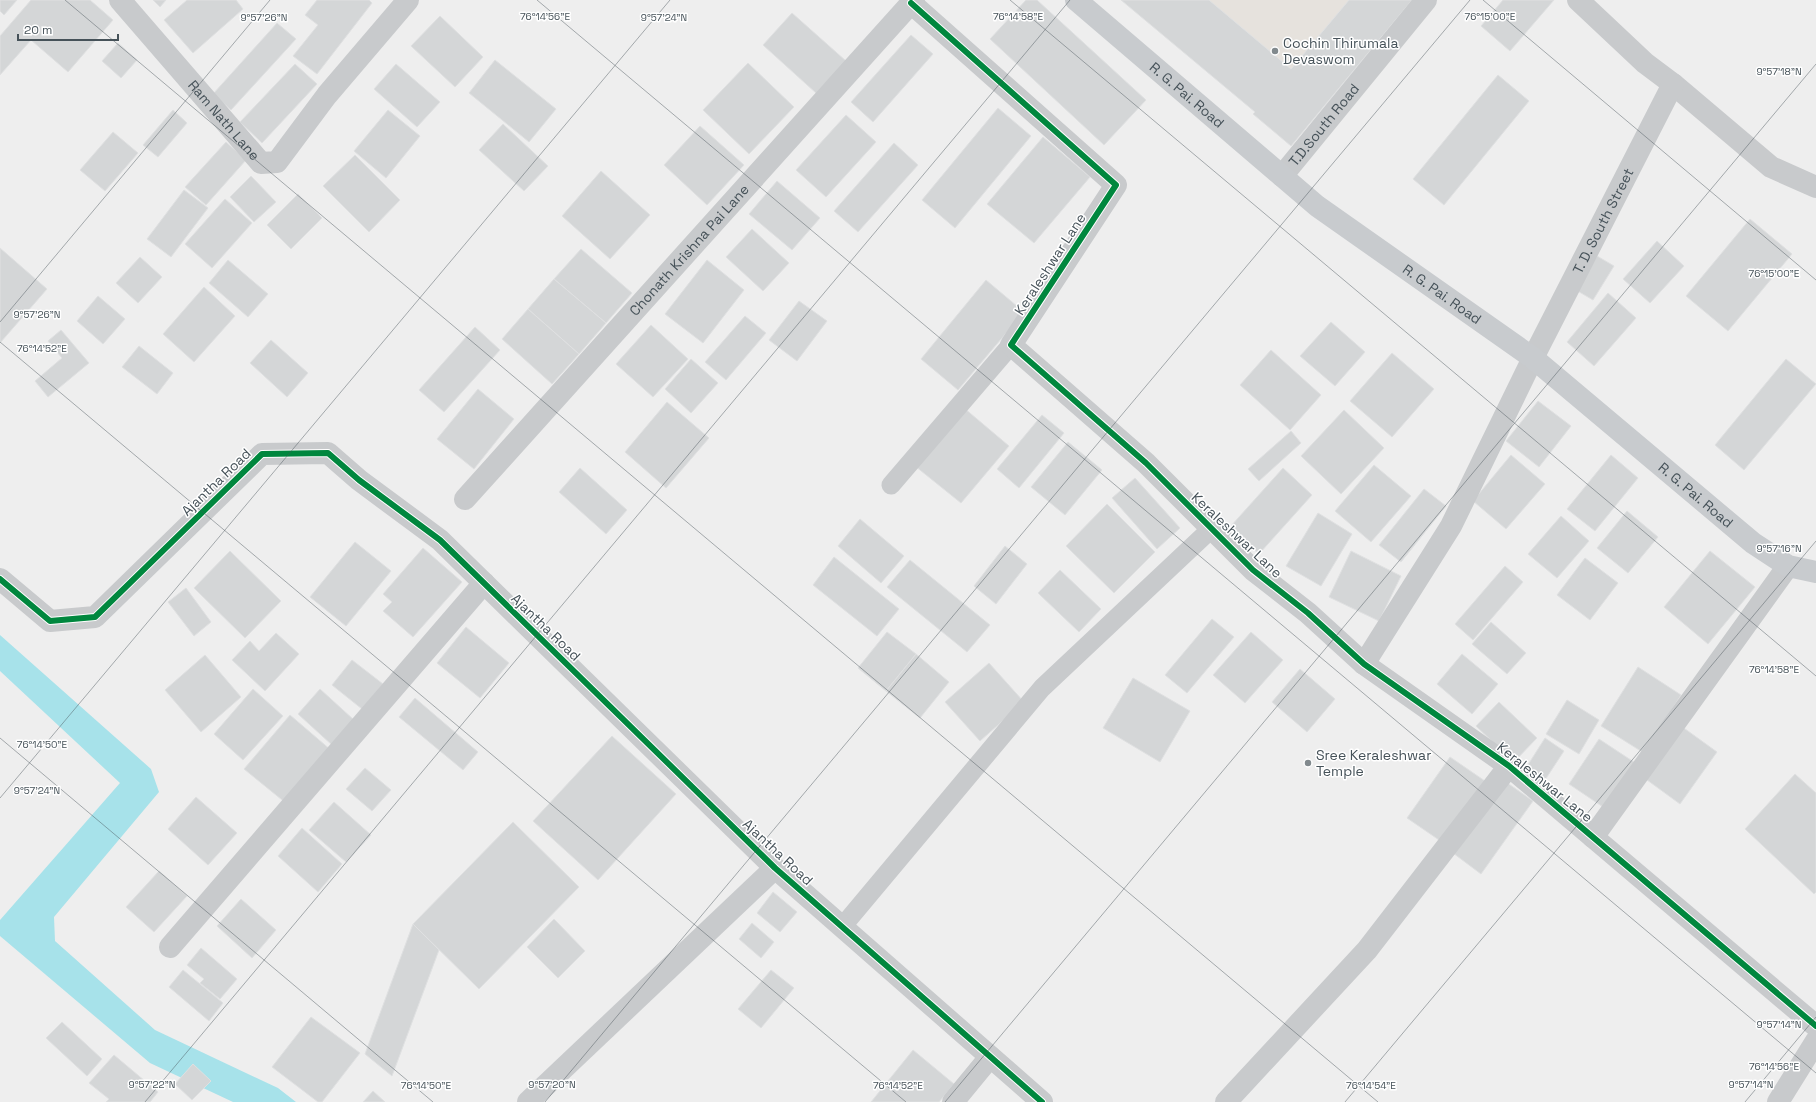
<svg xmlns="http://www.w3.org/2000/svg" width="1816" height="1102" font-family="'Space Grotesk',sans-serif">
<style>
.sand{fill:#e6e2dd}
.water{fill:#a7e2ea}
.building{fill:#d4d6d7;stroke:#dfe0e1}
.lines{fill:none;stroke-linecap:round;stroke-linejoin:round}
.lane{stroke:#c8cacc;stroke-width:19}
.street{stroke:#c8cacc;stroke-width:22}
.secondary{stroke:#c8cbce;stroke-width:22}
.cycleway-casing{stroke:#fff;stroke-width:8}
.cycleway{stroke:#00873e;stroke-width:6}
.ticks{fill:none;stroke:#465259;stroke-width:1;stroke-opacity:0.45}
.poi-dot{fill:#81898d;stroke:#fff;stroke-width:1.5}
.labels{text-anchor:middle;stroke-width:3;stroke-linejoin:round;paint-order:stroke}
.poi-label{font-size:14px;fill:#465259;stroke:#fff;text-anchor:start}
.street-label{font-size:14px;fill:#465259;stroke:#fff}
.ticks-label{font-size:10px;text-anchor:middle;fill:#465259;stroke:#fff;stroke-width:3;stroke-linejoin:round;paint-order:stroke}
</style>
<rect width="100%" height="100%" fill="#eee"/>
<path class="sand" d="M1209 0H1349L1291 69Z"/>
<path class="water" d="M0 635 151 769 159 792 54 917 55 941 155 1030 278 1088 296 1102H233L150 1063 0 936V920L120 783 0 671Z"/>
<path class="building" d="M0 0H17L4 15 0 11Z
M31 0H90L113 20 68 72 31 40 0 75V36Z
M153 0H166L160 7Z
M187 0H236L243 9 193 53 164 20Z
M317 0H369L372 3 317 74 293 56 318 25 305 15Z
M1026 0H1037L1146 100 1104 145 990 39Z
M1121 0H1209L1291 69 1349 0H1412L1291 146 1253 114 1255 112Z
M1503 0H1554L1510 51 1481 26Z
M792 13 846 61 816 93 763 45Z
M440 16 483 57 455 87 411 46Z
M277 23 296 39 231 110 213 94Z
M911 35 933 54 873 122 851 102Z
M118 43 137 60 121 78 102 61Z
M495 60 556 109 529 142 469 93Z
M748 63 794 107 749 154 703 110Z
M295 64 317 84 262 143 240 122Z
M396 64 440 102 417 127 374 89Z
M1498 75 1529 101 1444 205 1413 179Z
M998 108 1031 136 955 228 922 200Z
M173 110 187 123 158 157 143 145Z
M388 110 420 136 386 178 354 151Z
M846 115 876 142 826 197 796 170Z
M503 124 548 166 524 191 479 150Z
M700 126 744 165 707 205 664 165Z
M113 132 138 153 105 191 80 170Z
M1043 137 1090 177 1034 243 987 204Z
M226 142 246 160 206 205 185 187Z
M894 143 918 165 858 232 834 211Z
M355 155 400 200 369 232 323 186Z
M601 171 650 215 610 259 562 216Z
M251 176 276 202 254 222 230 197Z
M777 181 820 218 792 250 749 214Z
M184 190 208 208 171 257 147 239Z
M298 194 322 218 291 249 267 225Z
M225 199 252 223 212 268 185 244Z
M1750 219 1792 254 1728 331 1686 296Z
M752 229 789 263 763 291 726 257Z
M1657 241 1684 266 1650 303 1623 279Z
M0 248 47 289 0 343Z
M581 249 632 293 606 323 554 279Z
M1597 256 1614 266 1593 300 1576 290Z
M140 257 162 277 138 303 116 283Z
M228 260 268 294 248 317 209 283Z
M707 260 744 290 703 343 665 314Z
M554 279 606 323 579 354 528 309Z
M986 280 1024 312 958 390 921 359Z
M204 287 235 316 194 362 163 334Z
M1608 293 1636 318 1594 366 1567 342Z
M98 296 125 319 103 344 77 321Z
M799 301 827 321 797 361 769 340Z
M528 309 579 354 552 384 502 339Z
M745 316 766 333 726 380 705 362Z
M1331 322 1365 352 1335 386 1300 356Z
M651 325 688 359 653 397 616 364Z
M475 327 500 350 444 412 419 390Z
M61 330 89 363 48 397 35 381 62 358 48 341Z
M271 340 308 373 287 397 250 363Z
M139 346 173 373 157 394 122 367Z
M1271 350 1321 395 1290 430 1240 385Z
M1392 353 1434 389 1392 437 1350 401Z
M691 359 718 383 691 413 665 389Z
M1786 359 1816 384 1744 470 1715 445Z
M478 389 514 419 474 469 437 439Z
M1538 401 1571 426 1539 467 1506 441Z
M667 402 709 438 666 488 625 452Z
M964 408 1009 446 961 503 915 466Z
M1344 410 1384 448 1341 494 1301 456Z
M1042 415 1064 433 1019 488 997 469Z
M1291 431 1301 443 1259 481 1248 469Z
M1068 442 1102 470 1065 515 1031 487Z
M1511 455 1545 484 1506 529 1473 501Z
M1611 455 1638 478 1595 531 1567 509Z
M1374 465 1411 496 1371 542 1335 511Z
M580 468 627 510 606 534 559 492Z
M1283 468 1312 495 1259 554 1230 527Z
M1135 478 1180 528 1157 549 1112 498Z
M1424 489 1446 506 1401 562 1379 545Z
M1107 504 1155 552 1114 593 1066 546Z
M1627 511 1658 537 1628 573 1597 548Z
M1318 513 1352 534 1321 586 1286 566Z
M1561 516 1589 541 1557 578 1528 554Z
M860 519 904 556 881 583 838 546Z
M355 542 391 571 346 626 310 597Z
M1005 546 1027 564 996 604 974 586Z
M423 548 462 582 413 637 383 611 392 602 383 594Z
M230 551 281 601 245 638 194 588Z
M1351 551 1401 576 1379 621 1329 597Z
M1710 551 1755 587 1708 644 1664 607Z
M834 557 899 609 877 636 813 585Z
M1585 558 1618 583 1590 620 1557 595Z
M910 560 990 625 967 652 887 587Z
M1505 566 1523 582 1473 640 1455 624Z
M1060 570 1101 609 1079 632 1038 593Z
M186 588 211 622 194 636 168 602Z
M1212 619 1234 637 1187 693 1165 675Z
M1491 622 1526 653 1507 674 1472 644Z
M466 627 509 663 480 698 437 663Z
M887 632 916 654 886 691 858 668Z
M1251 632 1283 660 1245 703 1213 675Z
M276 633 299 654 265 691 232 660 250 641 259 651Z
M916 654 949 682 920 718 886 691Z
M1462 654 1498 684 1472 714 1437 684Z
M205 655 241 697 201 732 165 690Z
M352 660 383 684 362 709 332 685Z
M989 663 1024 702 980 741 945 702Z
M1638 667 1681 695 1644 753 1601 726Z
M1300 669 1335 699 1307 732 1272 702Z
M1133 678 1190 711 1160 762 1103 728Z
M253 689 283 716 243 760 214 734Z
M320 689 354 720 332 745 298 714Z
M415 698 478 752 463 770 399 717Z
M1567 700 1599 720 1579 754 1546 734Z
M1499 702 1537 738 1514 762 1476 726Z
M290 715 332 751 287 804 244 769Z
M1681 726 1717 752 1680 804 1643 777Z
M612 736 676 794 598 880 533 821Z
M1545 738 1564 751 1543 783 1524 771Z
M1599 739 1640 766 1609 811 1569 784Z
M1450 757 1485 781 1442 842 1407 818Z
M365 768 391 790 372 811 346 789Z
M1795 774 1816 793V892L1814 894 1745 829Z
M1506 782 1533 801 1481 874 1453 853Z
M196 797 237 833 208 865 168 829Z
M334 802 371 835 346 862 309 830Z
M513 822 579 887 479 989 413 924Z
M302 828 342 864 318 892 278 856Z
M159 871 187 896 154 932 126 907Z
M773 892 797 912 780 932 757 913Z
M241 899 276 930 252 958 217 926Z
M554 919 585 951 558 978 527 947Z
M752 923 774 942 761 958 739 939Z
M413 924 439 950 392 1076 365 1054Z
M201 948 237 979 220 999 200 983 204 979 187 965Z
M183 970 223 1003 209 1021 169 987Z
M771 970 794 988 761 1028 738 1009Z
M311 1017 360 1053 322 1102H318L272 1067Z
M62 1022 102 1059 87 1076 46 1038Z
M913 1050 954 1084 939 1102H871Z
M114 1055 158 1092 150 1102H106L109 1099 89 1083Z
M193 1064 211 1081 192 1100 175 1084Z
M373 1091 385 1102H363Z"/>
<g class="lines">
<path class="lane" d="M891 485 1011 345
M842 927 1042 688 1211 529"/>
<g class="street">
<path id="s1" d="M120 0 261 163 277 162 327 95 408 0"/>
<path d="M1578 0 1645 63 1673 84 1771 167 1816 187"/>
<path d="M911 3 1116 185 1011 345 1146 463 1253 570 1308 613 1364 664 1509 766 1816 1026"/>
<path id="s2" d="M1282 176 1426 0"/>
<path id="s3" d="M465 499 914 0"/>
<path d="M0 579 50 621 95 617 262 454 328 453 359 480 440 540 775 868 1042 1102"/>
<path id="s4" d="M1364 664 1451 526 1533 358 1673 84"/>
<path d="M1593 837 1788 566"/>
<path d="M170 947 484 583"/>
<path d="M528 1102 775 868"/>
<path d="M953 1102 990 1057"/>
<path d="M1226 1102 1367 950 1509 766"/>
<path d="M1778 1102 1816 1041"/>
</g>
<path class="secondary" id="s5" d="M1076 0 1317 206 1533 358 1753 543 1788 566 1816 572"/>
<defs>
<path id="cycleway" d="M911 3 1116 185 1011 345 1146 463 1253 570 1308 613 1364 664 1509 766 1816 1026
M0 579 50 621 95 617 262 454 328 453 359 480 440 540 775 868 1042 1102"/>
</defs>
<use href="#cycleway" class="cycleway-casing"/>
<use href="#cycleway" class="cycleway"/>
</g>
<path class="ticks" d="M65 0 1378 1102M537 0 1816 1073M1010 0 1816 676M1483 0 1816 280M0 322 270 0M0 342 906 1102M0 738 433 1102M0 798 670 0M145 1102 1070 0M545 1102 1470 0M945 1102 1816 64M1345 1102 1816 541M1745 1102 1816 1017"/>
<g class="poi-dot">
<circle cx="1275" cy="51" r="4"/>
<circle cx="1308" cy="763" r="4"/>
</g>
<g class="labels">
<g class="poi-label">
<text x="1283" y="48">Cochin Thirumala<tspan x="1283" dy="16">Devaswom</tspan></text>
<text x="1316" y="760">Sree Keraleshwar<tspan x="1316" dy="16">Temple</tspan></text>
</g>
<g class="street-label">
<text dy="5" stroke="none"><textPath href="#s5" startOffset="146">R. G. Pai. Road</textPath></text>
<text dy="5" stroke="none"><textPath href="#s1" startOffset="159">Ram Nath Lane</textPath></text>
<text dy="5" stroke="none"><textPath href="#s2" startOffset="66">T.D.South Road</textPath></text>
<text dy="5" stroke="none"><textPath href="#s4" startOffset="504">T. D. South Street</textPath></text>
<text dy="5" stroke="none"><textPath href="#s3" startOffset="335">Chonath Krishna Pai Lane</textPath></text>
<text transform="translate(1050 264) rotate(-57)" y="5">Keraleshwar Lane</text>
<text dy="5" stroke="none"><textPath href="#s5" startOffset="470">R. G. Pai. Road</textPath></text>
<text transform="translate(216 482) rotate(-44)" y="5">Ajantha Road</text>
<text dy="5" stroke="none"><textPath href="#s5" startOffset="794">R. G. Pai. Road</textPath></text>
<text transform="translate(1237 535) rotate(43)" y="5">Keraleshwar Lane</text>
<text transform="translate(546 627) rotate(44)" y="5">Ajantha Road</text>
<text transform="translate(1545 782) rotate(39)" y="5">Keraleshwar Lane</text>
<text transform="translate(778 852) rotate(43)" y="5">Ajantha Road</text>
</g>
</g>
<g class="ticks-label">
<text x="1490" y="20">76°15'00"E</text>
<text x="545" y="20">76°14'56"E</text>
<text x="1018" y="20">76°14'58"E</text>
<text x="264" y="21">9°57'26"N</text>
<text x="664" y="21">9°57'24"N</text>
<text x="1779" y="75">9°57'18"N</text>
<text x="1774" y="277">76°15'00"E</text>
<text x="37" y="318">9°57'26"N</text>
<text x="42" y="352">76°14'52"E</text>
<text x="1779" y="552">9°57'16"N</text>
<text x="1774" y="673">76°14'58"E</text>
<text x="42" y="748">76°14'50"E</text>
<text x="37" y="794">9°57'24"N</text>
<text x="1779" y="1028">9°57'14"N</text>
<text x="1774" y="1070">76°14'56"E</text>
<text x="152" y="1088">9°57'22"N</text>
<text x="552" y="1088">9°57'20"N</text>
<text x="1751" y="1088">9°57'14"N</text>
<text x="426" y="1089">76°14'50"E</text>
<text x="898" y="1089">76°14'52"E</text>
<text x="1371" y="1089">76°14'54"E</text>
</g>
<path d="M18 34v6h100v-6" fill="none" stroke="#465259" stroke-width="2"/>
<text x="24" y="34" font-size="12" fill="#465259" stroke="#ffffff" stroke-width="3" paint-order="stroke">20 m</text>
</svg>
